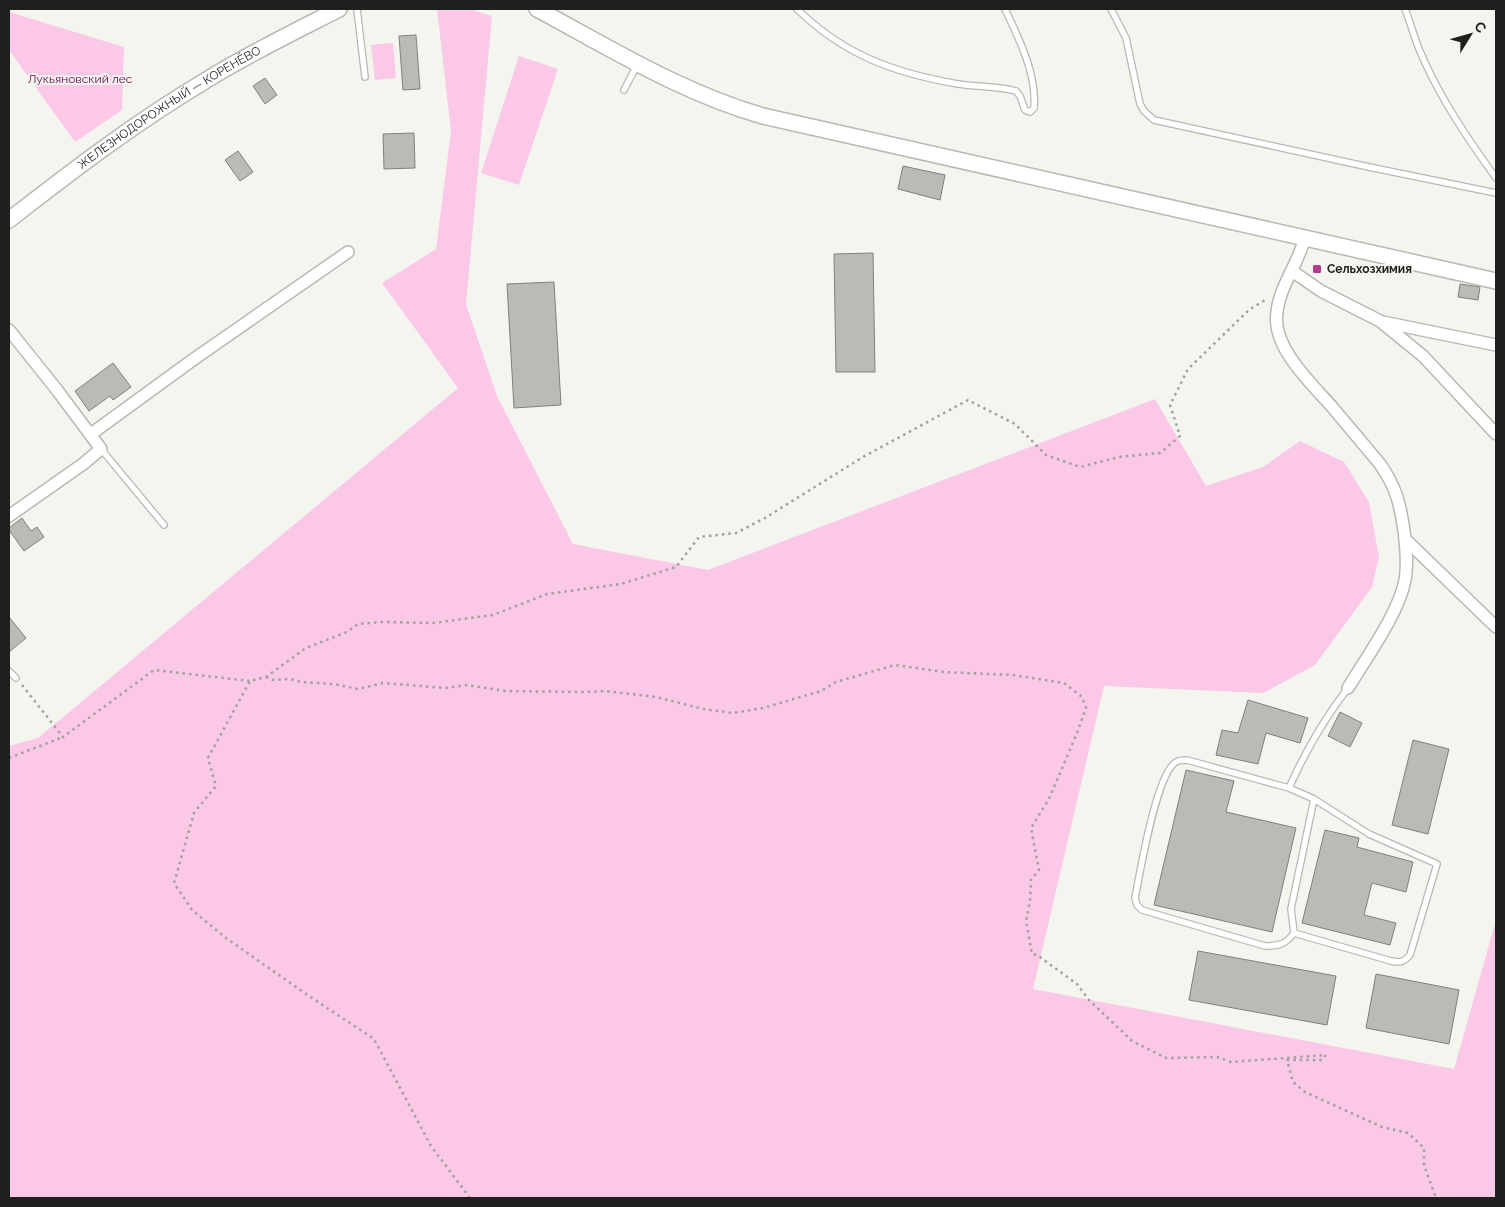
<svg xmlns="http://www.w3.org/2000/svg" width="1505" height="1207" font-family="Raleway,sans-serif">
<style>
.green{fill:#fbc8e8}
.building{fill:#babbb5;stroke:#80817b}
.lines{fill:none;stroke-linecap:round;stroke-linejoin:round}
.service-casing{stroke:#b8b9b3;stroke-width:8}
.minor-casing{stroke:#b8b9b3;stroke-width:14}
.secondary-casing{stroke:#b8b9b3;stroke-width:18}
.path{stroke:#a1a19d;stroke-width:2.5;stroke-dasharray:2.5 4;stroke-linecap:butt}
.service{stroke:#fff;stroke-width:5.5}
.minor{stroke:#fff;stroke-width:11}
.secondary{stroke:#fff;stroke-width:15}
.poi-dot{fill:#b23c92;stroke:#f4f5ef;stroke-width:2}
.labels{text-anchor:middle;stroke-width:4;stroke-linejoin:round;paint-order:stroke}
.park-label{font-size:12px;fill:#65024f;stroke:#f4f5ef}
.street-label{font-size:12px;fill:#1f1f1d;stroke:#f4f5ef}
.poi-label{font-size:12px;font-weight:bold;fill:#1f1f1d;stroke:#f4f5ef;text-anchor:start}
</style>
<rect width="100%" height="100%" fill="#f4f5ef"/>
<path class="green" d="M437 9H469L492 16 466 304 497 396 573 544 708 570 1155 399 1206 486 1263 467 1300 441 1344 462 1369 502 1379 557 1372 587 1315 665 1263 693 1104 686 1033 989 1454 1069 1496 920V1198H9V746L38 738 458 388 382 283 436 249 451 131Z
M9 12 124 47 122 110 75 142 9 50Z
M393 43 396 78 375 80 371 45Z
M519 56 558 69 519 185 481 173Z"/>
<path class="building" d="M416 35 420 89 403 90 399 36Z
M265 78 277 95 265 104 253 86Z
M414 133 415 168 384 169 383 134Z
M238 151 253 172 240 181 225 160Z
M903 166 945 175 940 200 898 189Z
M873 253 875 372H836L834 254Z
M554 282 561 405 514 408 507 284Z
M1460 284 1480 287 1478 300 1458 297Z
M113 363 131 387 113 400 110 396 89 411 75 391Z
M22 518 31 531 37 527 44 537 24 551 9 530V528Z
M9 617 26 638 9 652Z
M1248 700 1308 718 1300 743 1266 733 1258 764 1216 755 1222 730 1238 733Z
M1340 712 1362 723 1350 747 1328 736Z
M1413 740 1449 749 1428 834 1392 825Z
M1186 770 1234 781 1226 812 1296 828 1272 932 1154 905Z
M1325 830 1359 838 1357 847 1413 862 1406 892 1372 883 1364 915 1396 923 1390 945 1302 923Z
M1198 951 1336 976 1327 1025 1189 1000Z
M1376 974 1459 990 1449 1044 1366 1028Z"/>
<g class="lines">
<defs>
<path id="service" d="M357 9 365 77
M797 9C844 55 894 73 958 84 977 87 997 86 1016 91L1020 96 1025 110 1030 112 1034 108C1037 74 1019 39 1005 9
M1111 9 1126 38 1140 104 1144 111 1154 120 1369 167 1496 193
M1405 9C1410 22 1414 36 1419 49 1438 95 1467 138 1496 178
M624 90 637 65
M101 449 164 525
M9 671 16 678
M1289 788 1187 760C1183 760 1179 760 1176 762 1156 774 1140 873 1135 898L1137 905 1142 910 1265 946C1279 946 1286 944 1294 933
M1314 799 1369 834 1437 864 1410 955C1404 962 1400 963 1391 961L1294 933 1291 909 1314 799 1289 788C1305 752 1324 719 1348 688"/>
<path id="minor" d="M1305 237C1299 263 1280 285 1277 312 1271 347 1312 384 1333 408 1349 427 1364 445 1380 464 1396 487 1400 503 1404 531 1406 547 1408 564 1405 580 1399 613 1366 658 1348 688
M1292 271 1321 291 1380 321 1423 356 1496 434
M1383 322 1496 345
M9 330 57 390 101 449 83 464 9 516
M91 434 194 359 348 252
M1405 539 1496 627"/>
<g id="secondary">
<path d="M537 9C610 48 682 93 763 116L1496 281"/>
<path id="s1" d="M9 220C72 171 136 122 205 81 248 54 294 32 339 9"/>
</g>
</defs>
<use href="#service" class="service-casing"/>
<use href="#minor" class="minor-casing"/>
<use href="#secondary" class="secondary-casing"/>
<path class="path" d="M266 677 272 680 290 679 301 682 334 684 358 689 383 683 446 688 467 685 505 691 585 692 605 691 656 697 703 709 733 713 763 708 821 691 836 682 895 665 944 672 1012 675 1064 683 1082 697 1086 708 1077 733 1049 799 1031 828 1039 870 1031 880 1030 901 1026 921 1032 954 1037 955 1077 984 1088 999 1132 1041 1166 1058 1217 1057 1231 1062 1326 1055 1322 1060H1287L1293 1082 1305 1092 1382 1127 1408 1133 1424 1148V1165L1436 1198
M22 685 63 737 154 670 250 681
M9 758 63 737
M470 1198 431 1146 374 1039 306 994 226 938 192 910 174 883 194 813 216 786 208 758 250 681 266 677 306 648 347 632 358 624 382 622 433 623 493 615 547 594 621 584 676 567 699 537 736 533 765 518 863 457 968 400 1015 424 1046 455 1080 467 1119 457 1160 453 1180 436 1170 405 1188 369 1250 309 1267 299"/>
<use href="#service" class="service"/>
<use href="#minor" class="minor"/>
<use href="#secondary" class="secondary"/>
</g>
<rect class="poi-dot" x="1312" y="264" width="10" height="10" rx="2.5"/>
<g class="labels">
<g class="park-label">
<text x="80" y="83">Лукьяновский лес</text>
</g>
<g class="street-label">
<text dy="4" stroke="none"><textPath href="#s1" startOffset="196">ЖЕЛЕЗНОДОРОЖНЫЙ — КОРЕНЁВО</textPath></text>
</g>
<g class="poi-label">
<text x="1327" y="273">Сельхозхимия</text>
</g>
</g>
<rect width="1505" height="1207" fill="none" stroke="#1f1f1d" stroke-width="20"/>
<g transform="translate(1470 35) rotate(53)" stroke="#f4f5ef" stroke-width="4" paint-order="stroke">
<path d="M0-4L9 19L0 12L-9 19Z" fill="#1f1f1d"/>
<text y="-8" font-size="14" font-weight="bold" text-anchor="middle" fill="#1f1f1d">С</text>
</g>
</svg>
